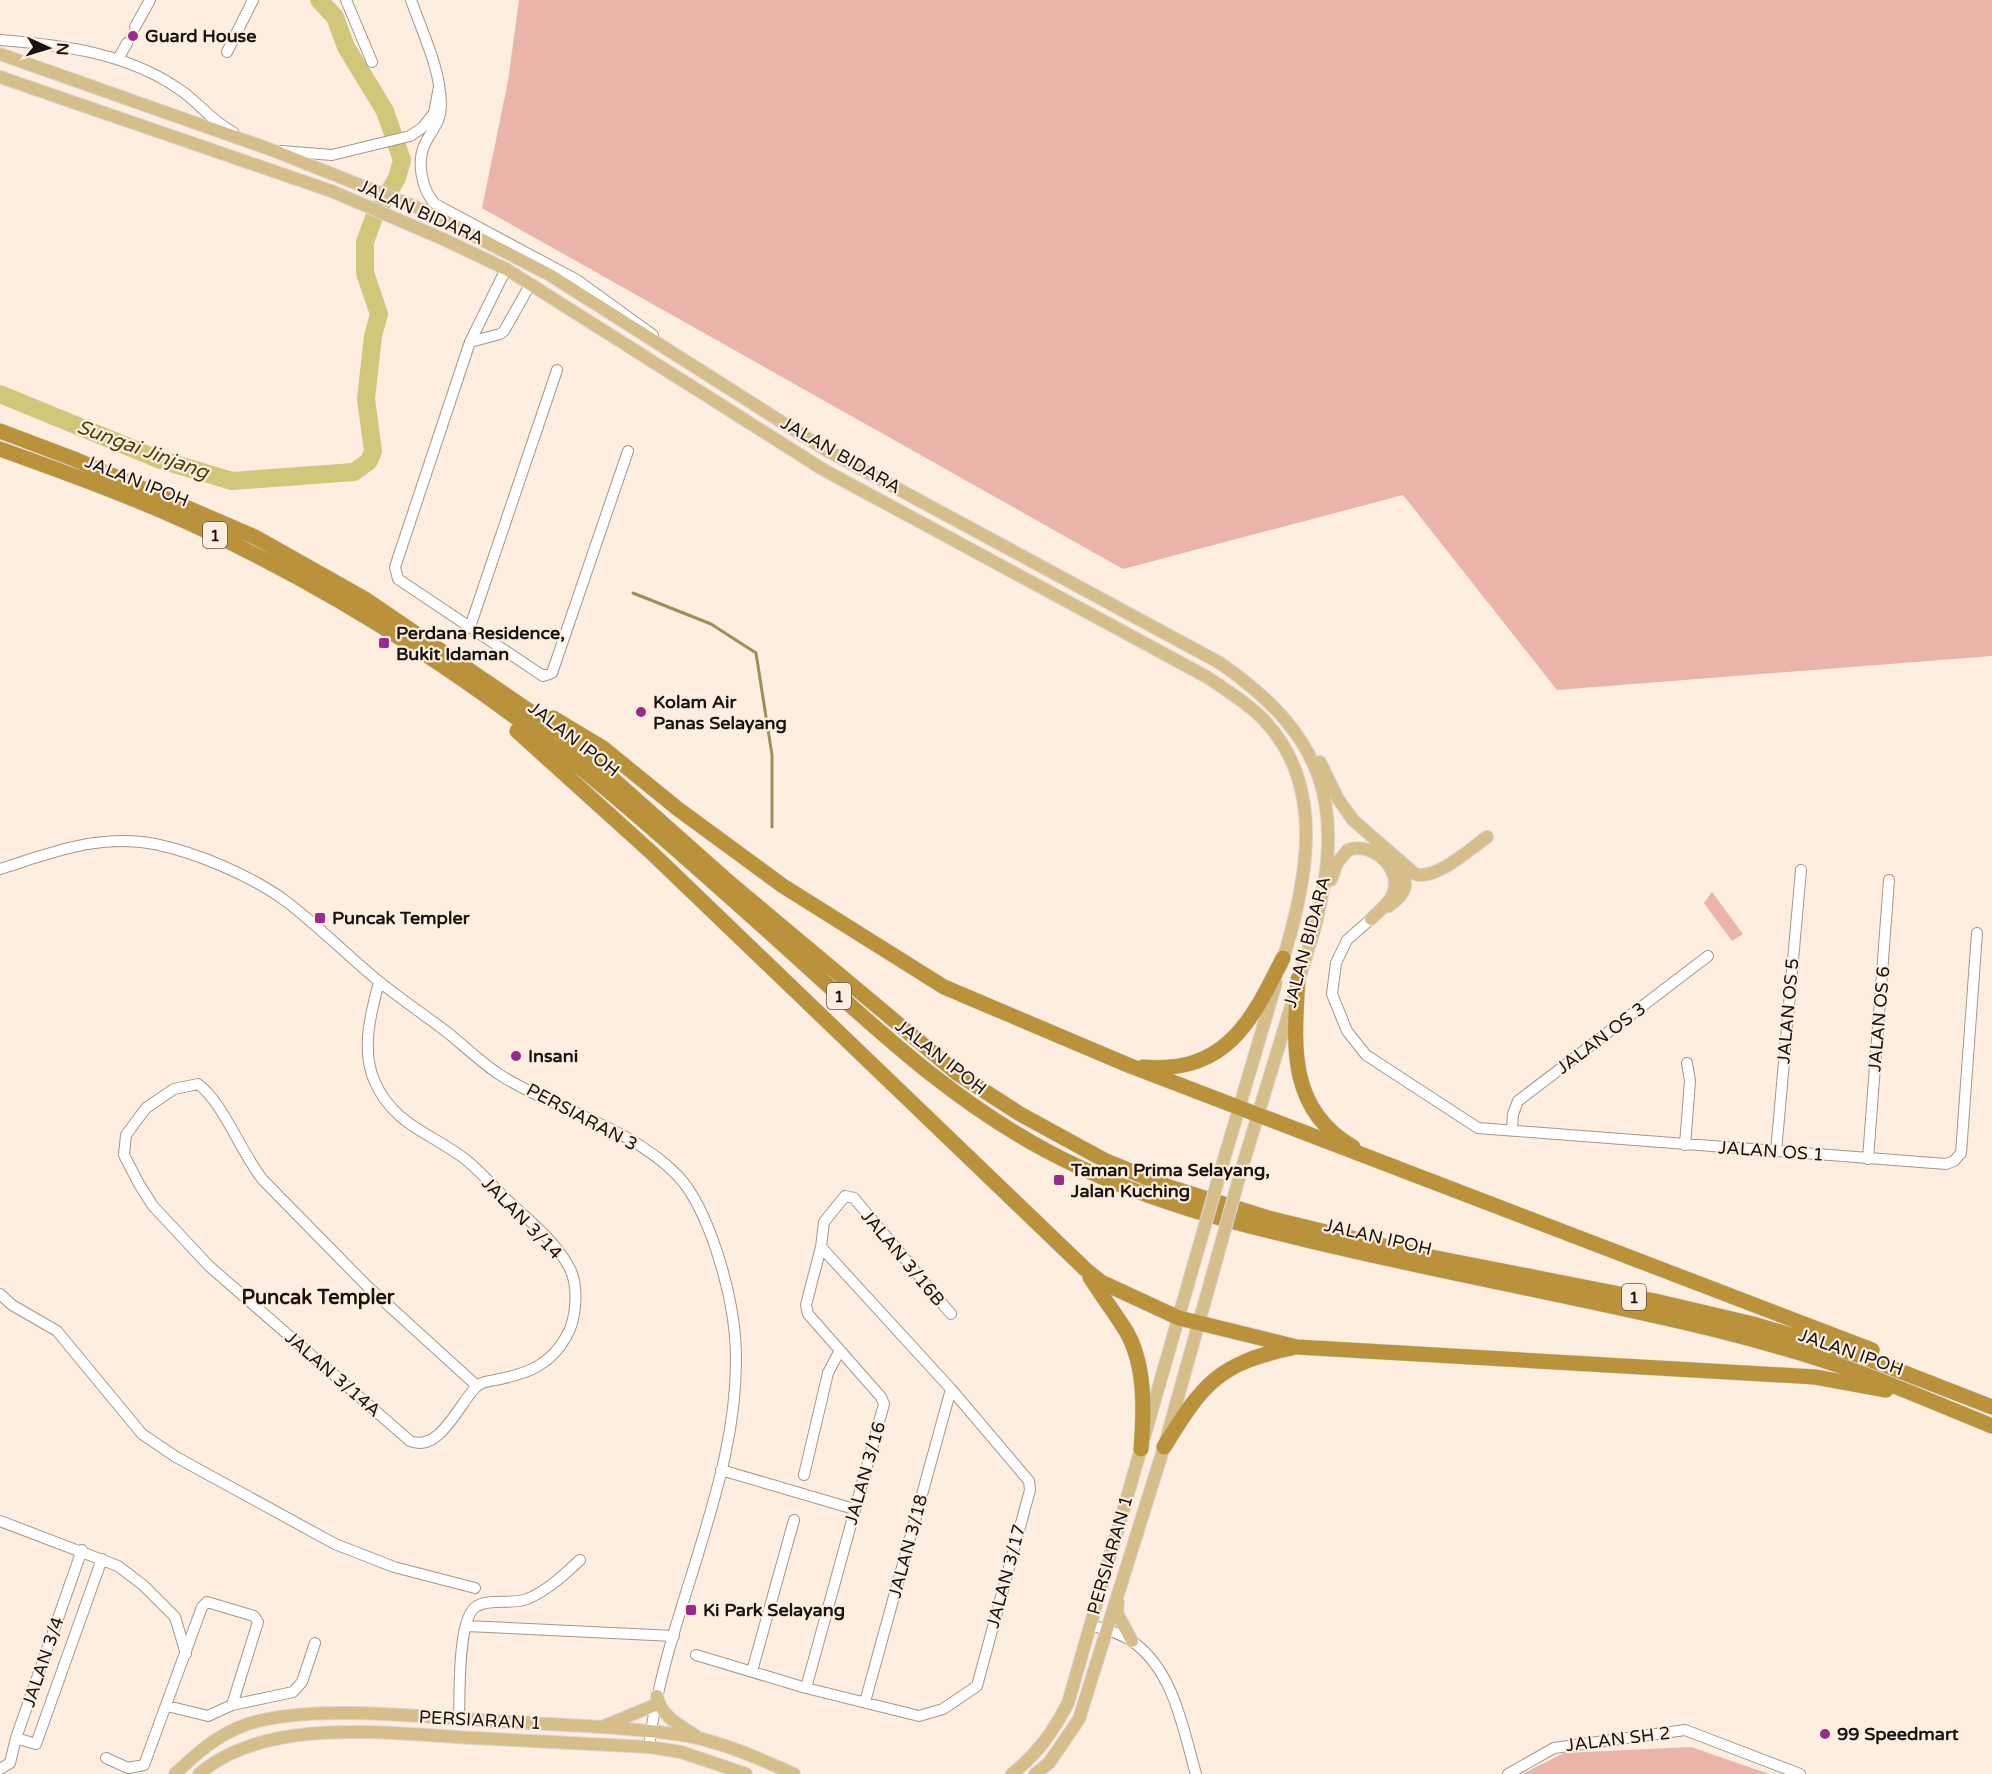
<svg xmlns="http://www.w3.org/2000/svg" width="1992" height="1774" font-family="'Varela Round',sans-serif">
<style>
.green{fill:#eab4ab}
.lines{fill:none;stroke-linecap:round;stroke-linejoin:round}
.stream{stroke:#9a915a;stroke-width:3}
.river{stroke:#d1c77a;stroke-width:18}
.minor-tunnel{stroke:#dbcdc1;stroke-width:10;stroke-dasharray:10 5;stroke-linecap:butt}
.minor-casing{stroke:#a59789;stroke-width:12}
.major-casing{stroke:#d6d5d4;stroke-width:14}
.highway-casing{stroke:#d6d5d4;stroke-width:16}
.minor{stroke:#fff;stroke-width:10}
.major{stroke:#d6be8a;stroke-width:12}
.highway{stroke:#bb923c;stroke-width:15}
.major-bridge-casing{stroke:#d6d5d4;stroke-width:14;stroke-linecap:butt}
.major-bridge{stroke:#d6be8a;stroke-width:12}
.poi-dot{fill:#9b2b8a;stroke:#fdeee0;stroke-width:2}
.labels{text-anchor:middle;stroke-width:4.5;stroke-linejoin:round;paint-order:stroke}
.shield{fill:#fdeee0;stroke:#5d554e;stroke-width:1.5}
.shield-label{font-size:16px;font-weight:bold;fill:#19140f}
.poi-label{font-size:18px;font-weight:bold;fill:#19140f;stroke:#fdeee0;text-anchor:start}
.street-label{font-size:18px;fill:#19140f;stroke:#fdeee0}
.water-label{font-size:20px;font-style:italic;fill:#4b4305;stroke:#fdeee0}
.neighbourhood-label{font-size:20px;font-weight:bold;fill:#19140f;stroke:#fdeee0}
</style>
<rect width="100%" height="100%" fill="#fdeee0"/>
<path class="green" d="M519 0H1992V656L1557 690 1403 495 1123 569 482 208 508 81Z
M1712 892 1743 934 1732 941 1704 903Z
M1691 1747 1769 1774H1522L1564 1753Z"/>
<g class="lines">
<path class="stream" d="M633 593 711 624 756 653 772 755V827"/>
<path class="river" d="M0 394 158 459 232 481 354 472 369 461 373 451 366 399 373 336 379 314 365 273V242L374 217 397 178 402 160 385 111 346 47 335 17 319 0"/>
<path class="minor-tunnel" d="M127 43 135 27"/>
<defs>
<path id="minor" d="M346 0 372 62
M411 0C423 34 441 70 441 106 441 122 431 131 425 144 416 162 422 190 435 204L577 280 653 335
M135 27 150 0
M0 40C63 45 130 53 183 92 201 105 213 122 233 132
M227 52 253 0
M118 59 127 43
M281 151 332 155 410 136 422 128 434 113 439 87
M506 269 470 342 395 567 398 579 543 676 552 673 628 451
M470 342 500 334 504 331 530 285
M470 627 557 370
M0 869C51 853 100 833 155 844 198 853 252 876 287 902 318 926 346 954 376 979 399 998 425 1015 448 1033 464 1046 480 1061 497 1073 554 1110 628 1125 677 1175 709 1208 731 1290 735 1336 746 1473 664 1612 649 1747
M1371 919 1347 940 1336 963 1332 994 1347 1031 1366 1055 1478 1128 1946 1164 1954 1161 1961 1153 1977 933
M379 982C371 1012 361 1049 374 1080 393 1125 430 1132 465 1159 479 1170 491 1184 504 1197 526 1218 554 1239 569 1267 579 1285 577 1319 566 1337 551 1364 529 1373 500 1379 491 1381 481 1381 475 1388 458 1406 439 1453 410 1441L209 1266 153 1206 139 1184 124 1155 126 1135 146 1108 174 1089 198 1084C223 1102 241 1153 263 1180L366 1285 477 1386
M1512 1130 1513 1114 1518 1101 1708 956
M1685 1145 1690 1081 1687 1063
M1776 1152 1801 870
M1868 1159 1889 880
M0 1294 12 1305 57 1331 142 1434 176 1457 335 1544 394 1567 475 1588
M721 1470 854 1509
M804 1475 828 1373 840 1350
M0 1521 118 1566 143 1585 175 1617 186 1654
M1090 1625C1104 1629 1121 1633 1133 1642 1174 1671 1183 1729 1196 1774
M466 1626 674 1636
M696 1655 806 1688 919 1716 943 1709 977 1686 1030 1490 1029 1481 951 1389 821 1247
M752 1671 794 1520
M806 1688 884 1404 881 1397 808 1314 806 1305 821 1247 824 1222 845 1196 854 1198 951 1314
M865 1702 951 1389
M167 1706 208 1716 232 1705 293 1692 302 1682 315 1643
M459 1719C460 1697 457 1616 477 1606 491 1598 512 1605 527 1599 547 1591 565 1574 580 1560
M16 1738 36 1744 102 1559
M106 1758 128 1768 144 1765 202 1607 207 1602 254 1616 258 1622 232 1705
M0 1769 10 1763 16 1738 82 1550
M1508 1774 1554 1748 1685 1730 1800 1774"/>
<path id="major" d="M0 54 272 150 428 212 550 275 826 450 1220 663C1325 736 1346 805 1315 927L1241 1171
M0 77 334 192 443 239 506 269 824 470 1207 677C1226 690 1246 702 1262 718 1329 786 1306 886 1281 966
M1320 762 1338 799 1353 820 1415 874C1435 881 1470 849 1487 837
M1331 880 1337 863 1348 850C1372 841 1403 869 1393 894 1390 903 1378 912 1371 919
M1389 906C1408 892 1409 884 1398 863
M1222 1166 1276 983
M1118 1602 1117 1613 1132 1641
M657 1696C661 1717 680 1725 696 1736
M604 1726 655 1705
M175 1774C196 1754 217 1735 245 1725 307 1703 426 1717 493 1721 558 1725 624 1726 688 1736 725 1743 760 1759 794 1774
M199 1774C267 1715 392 1734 475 1738 533 1741 591 1744 649 1747L681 1752 746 1774
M1012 1774C1038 1753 1053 1732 1068 1703L1197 1253
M1035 1774 1049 1763 1079 1719 1164 1447 1217 1258"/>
<path id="highway" d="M0 431 74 459 255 537 365 599 560 732 731 884 958 1074 1020 1114 1106 1161 1169 1187 1268 1218 1421 1255 1655 1301 1753 1324 1861 1356 1992 1407
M0 449C67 473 136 498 200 528 349 597 494 693 618 799 687 858 755 919 822 980 894 1045 961 1105 1047 1151 1138 1200 1237 1224 1336 1247 1440 1271 1544 1291 1647 1314 1721 1330 1795 1349 1866 1375 1908 1391 1950 1409 1992 1426
M553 718 603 748 678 809 783 886 944 987 1128 1065 1872 1350
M517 731 652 853 1085 1269 1101 1282 1179 1318 1297 1347 1815 1377 1886 1390
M1298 979C1294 1044 1287 1109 1353 1147
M1143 1067C1225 1074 1251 1023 1283 958
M1090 1277C1101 1295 1115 1313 1126 1331 1146 1365 1144 1412 1141 1449
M1164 1447C1202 1385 1218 1363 1292 1348"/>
</defs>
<use href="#minor" class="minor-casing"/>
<use href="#major" class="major-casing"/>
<use href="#highway" class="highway-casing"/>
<use href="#minor" class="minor"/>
<use href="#major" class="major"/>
<use href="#highway" class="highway"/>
<defs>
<path id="major-bridge" d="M1197 1253 1222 1166
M1217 1258 1241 1171"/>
</defs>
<use href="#major-bridge" class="major-bridge-casing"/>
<use href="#major-bridge" class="major-bridge"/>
</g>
<g class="poi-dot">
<circle cx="133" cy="36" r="6"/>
<rect x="378" y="637" width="12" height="12" rx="3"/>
<circle cx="641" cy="712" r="6"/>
<rect x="314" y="912" width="12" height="12" rx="3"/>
<circle cx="516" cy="1056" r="6"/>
<rect x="1053" y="1174" width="12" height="12" rx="3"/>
<rect x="685" y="1604" width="12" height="12" rx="3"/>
<circle cx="1825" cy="1734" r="6"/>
</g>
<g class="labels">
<g class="shield">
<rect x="203" y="522" width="24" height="26" rx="4.5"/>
<rect x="827" y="983" width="24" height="26" rx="4.5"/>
<rect x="1622" y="1284" width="24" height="26" rx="4.5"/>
</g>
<g class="shield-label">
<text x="215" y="541">1</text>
<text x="839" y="1002">1</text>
<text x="1634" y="1303">1</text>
</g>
<g class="poi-label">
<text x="145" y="42">Guard House</text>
<text x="396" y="639">Perdana Residence,<tspan x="396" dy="21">Bukit Idaman</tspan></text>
<text x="653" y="708">Kolam Air<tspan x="653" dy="21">Panas Selayang</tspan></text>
<text x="332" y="924">Puncak Templer</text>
<text x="528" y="1062">Insani</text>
<text x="1071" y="1176">Taman Prima Selayang,<tspan x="1071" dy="21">Jalan Kuching</tspan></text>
<text x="703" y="1616">Ki Park Selayang</text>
<text x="1837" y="1740">99 Speedmart</text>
</g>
<g class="street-label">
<text transform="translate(421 212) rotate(24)" y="6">JALAN BIDARA</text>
<text transform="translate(841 455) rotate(30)" y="6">JALAN BIDARA</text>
<text transform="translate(137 481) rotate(22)" y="6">JALAN IPOH</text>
<text transform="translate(574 739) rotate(38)" y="6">JALAN IPOH</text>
<text transform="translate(1307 942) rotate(-75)" y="6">JALAN BIDARA</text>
<text transform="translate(1788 1011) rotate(-85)" y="6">JALAN OS 5</text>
<text transform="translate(1879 1019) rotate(-85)" y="6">JALAN OS 6</text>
<text transform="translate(1601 1038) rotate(-37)" y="6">JALAN OS 3</text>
<text transform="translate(941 1057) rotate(38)" y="6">JALAN IPOH</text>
<text transform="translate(582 1117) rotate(28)" y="6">PERSIARAN 3</text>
<text transform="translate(1771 1151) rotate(4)" y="6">JALAN OS 1</text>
<text transform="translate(522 1218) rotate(46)" y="6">JALAN 3/14</text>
<text transform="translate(1378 1237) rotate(13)" y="6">JALAN IPOH</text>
<text transform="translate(903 1258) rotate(50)" y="6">JALAN 3/16B</text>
<text transform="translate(1851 1352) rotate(19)" y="6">JALAN IPOH</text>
<text transform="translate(333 1374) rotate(41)" y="6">JALAN 3/14A</text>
<text transform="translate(865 1473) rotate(-74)" y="6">JALAN 3/16</text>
<text transform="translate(908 1546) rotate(-75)" y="6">JALAN 3/18</text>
<text transform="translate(1110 1555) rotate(-74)" y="6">PERSIARAN 1</text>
<text transform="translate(1006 1576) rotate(-75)" y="6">JALAN 3/17</text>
<text transform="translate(43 1662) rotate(-71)" y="6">JALAN 3/4</text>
<text transform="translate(480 1720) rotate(3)" y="6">PERSIARAN 1</text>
<text transform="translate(1618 1739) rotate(-7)" y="6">JALAN SH 2</text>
</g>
<g class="water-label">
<text transform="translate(143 449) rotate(20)" y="7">Sungai Jinjang</text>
</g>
<g class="neighbourhood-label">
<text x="318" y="1304">Puncak Templer</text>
</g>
</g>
<g transform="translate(48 48) rotate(94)" stroke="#fdeee0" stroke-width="4.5" paint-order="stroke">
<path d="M0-4.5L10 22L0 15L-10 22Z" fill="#19140f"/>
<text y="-9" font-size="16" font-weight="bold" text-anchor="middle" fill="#19140f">N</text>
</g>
</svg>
